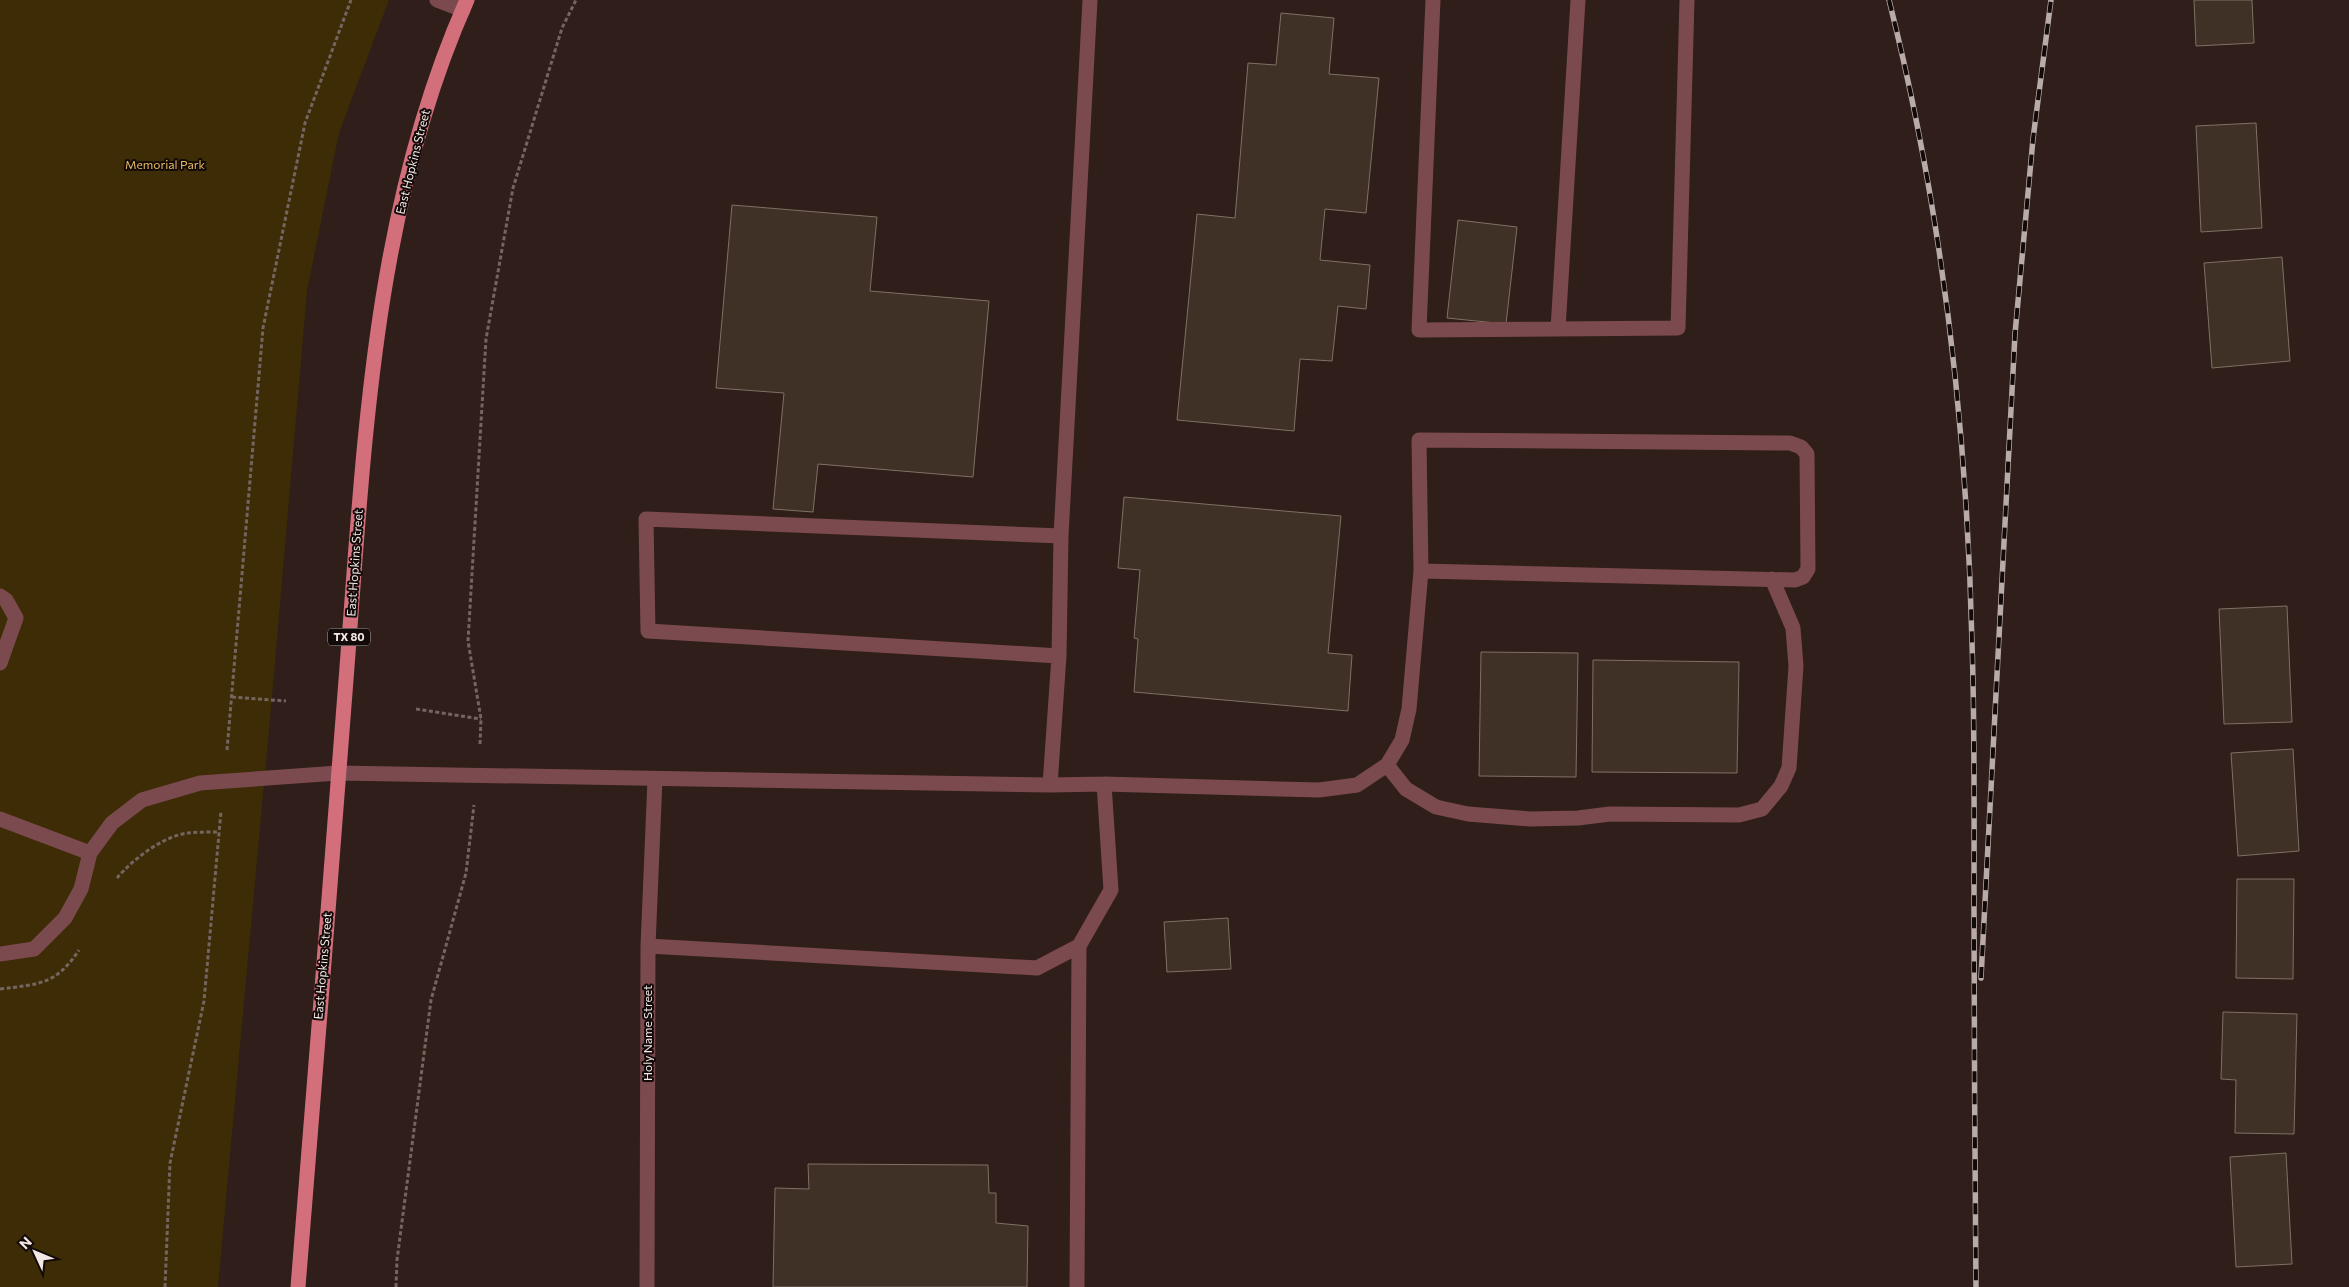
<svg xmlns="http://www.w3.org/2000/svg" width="2349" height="1287" font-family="Commissioner,sans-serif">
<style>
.green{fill:#3e2c06}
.building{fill:#3f3126;stroke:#817064}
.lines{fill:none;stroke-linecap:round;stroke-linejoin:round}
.path{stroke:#756561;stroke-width:3;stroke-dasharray:4 2.5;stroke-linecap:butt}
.minor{stroke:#7b4a4f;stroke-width:15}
.major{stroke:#d36e7b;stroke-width:15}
.rail-casing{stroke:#b9aca8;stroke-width:5.5}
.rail{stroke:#110a08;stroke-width:4;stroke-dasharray:11;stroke-linecap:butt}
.labels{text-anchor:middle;stroke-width:4;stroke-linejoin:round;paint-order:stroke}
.shield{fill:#110a08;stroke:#b1a6a3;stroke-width:1}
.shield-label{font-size:11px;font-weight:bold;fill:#f5e9e6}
.street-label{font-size:12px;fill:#f5e9e6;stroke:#110a08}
.park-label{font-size:12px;fill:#ebbb63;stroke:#110a08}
</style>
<rect width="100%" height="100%" fill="#2f1e19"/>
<path class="green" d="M0 0H389L339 133 307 291 273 685 218 1287H0Z"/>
<path class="building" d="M2194 0H2252L2254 43 2196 46Z
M1281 13 1334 18 1329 74 1379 78 1366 213 1325 209 1320 260 1370 265 1366 309 1338 306 1332 361 1300 359 1294 431 1177 420 1197 214 1235 218 1248 63 1276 65Z
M2256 123 2262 228 2201 232 2196 126Z
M732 205 877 217 870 291 989 301 973 477 818 464 813 512 773 509 784 393 716 388Z
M1458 220 1517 227 1506 324 1447 318Z
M2282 257 2290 361 2212 368 2204 263Z
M1124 497 1341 516 1328 653 1352 655 1348 711 1134 692 1138 639 1134 638 1140 570 1118 568Z
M2287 606 2292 722 2224 724 2219 609Z
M1481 652 1578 653 1576 777 1479 776Z
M1593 660 1739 662 1737 773 1592 772Z
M2293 749 2299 851 2238 856 2231 753Z
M2237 879H2294L2293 979 2236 978Z
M1228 918 1231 969 1167 972 1164 922Z
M2223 1012 2297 1014 2294 1134 2235 1133 2236 1080 2221 1079Z
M2286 1153 2292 1264 2236 1267 2230 1157Z
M808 1164 988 1165 989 1193H996V1223L1028 1226 1027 1287H773L775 1188 809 1189Z"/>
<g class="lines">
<path class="path" d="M232 697 286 701
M416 709 481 719
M480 744 481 719 468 641 486 339 513 188 562 28 576 0
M227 750 263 328 305 123 351 0
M117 878C132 860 163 836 188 833 198 832 209 832 219 832
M0 989C39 984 56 985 79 950
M165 1287 170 1163 204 1001 221 811
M396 1287 397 1260 431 1000 466 873 474 805"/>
<path class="minor" d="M437 0 463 10
M1433 0 1419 330 1678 328 1687 0
M1558 329 1578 0
M0 596 6 600 16 618 0 663
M1059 656 648 631 646 519 1061 536
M1387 765 1406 789 1436 807 1468 814 1531 819 1578 818 1610 814 1739 815 1762 809 1781 786 1789 768 1796 666 1793 628 1772 579
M1050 785 1059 656 1061 536 1090 0
M0 819 90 853 81 889 65 918 34 949 0 954
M90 853 112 823 142 800 200 783 338 773 1050 785 1104 784 1319 790 1357 785 1387 765 1402 740 1409 709 1421 571 1419 440 1790 443 1801 447 1807 454 1808 569 1803 577 1795 580 1421 571
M648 946 1037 968 1079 946
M647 1287 648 946 655 779
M1077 1287 1079 946 1111 890 1104 784"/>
<path class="major" d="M298 1287C314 1085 331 882 346 680 364 450 372 213 467 0"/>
<defs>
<path id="rail" d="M1889 0C1942 210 1967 427 1972 643 1975 732 1974 821 1974 910 1974 1036 1975 1161 1976 1287
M1981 978 2015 334 2033 139 2051 0"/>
</defs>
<use href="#rail" class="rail-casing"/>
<use href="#rail" class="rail"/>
</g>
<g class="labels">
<rect class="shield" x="328" y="628.5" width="42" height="17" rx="4"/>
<g class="shield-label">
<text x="349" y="641">TX 80</text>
</g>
<g class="street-label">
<text transform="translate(413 162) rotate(-76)" y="4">East Hopkins Street</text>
<text transform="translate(355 563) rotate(-86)" y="4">East Hopkins Street</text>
<text transform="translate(323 966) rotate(-85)" y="4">East Hopkins Street</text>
<text transform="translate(648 1033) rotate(-90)" y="4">Holy Name Street</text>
</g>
<g class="park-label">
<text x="165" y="169">Memorial Park</text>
</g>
</g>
<g transform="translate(35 1252) rotate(314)" stroke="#110a08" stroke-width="4" paint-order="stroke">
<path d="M0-4L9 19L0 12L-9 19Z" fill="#f5e9e6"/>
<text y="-8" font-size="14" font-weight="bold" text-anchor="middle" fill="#f5e9e6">N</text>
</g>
</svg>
